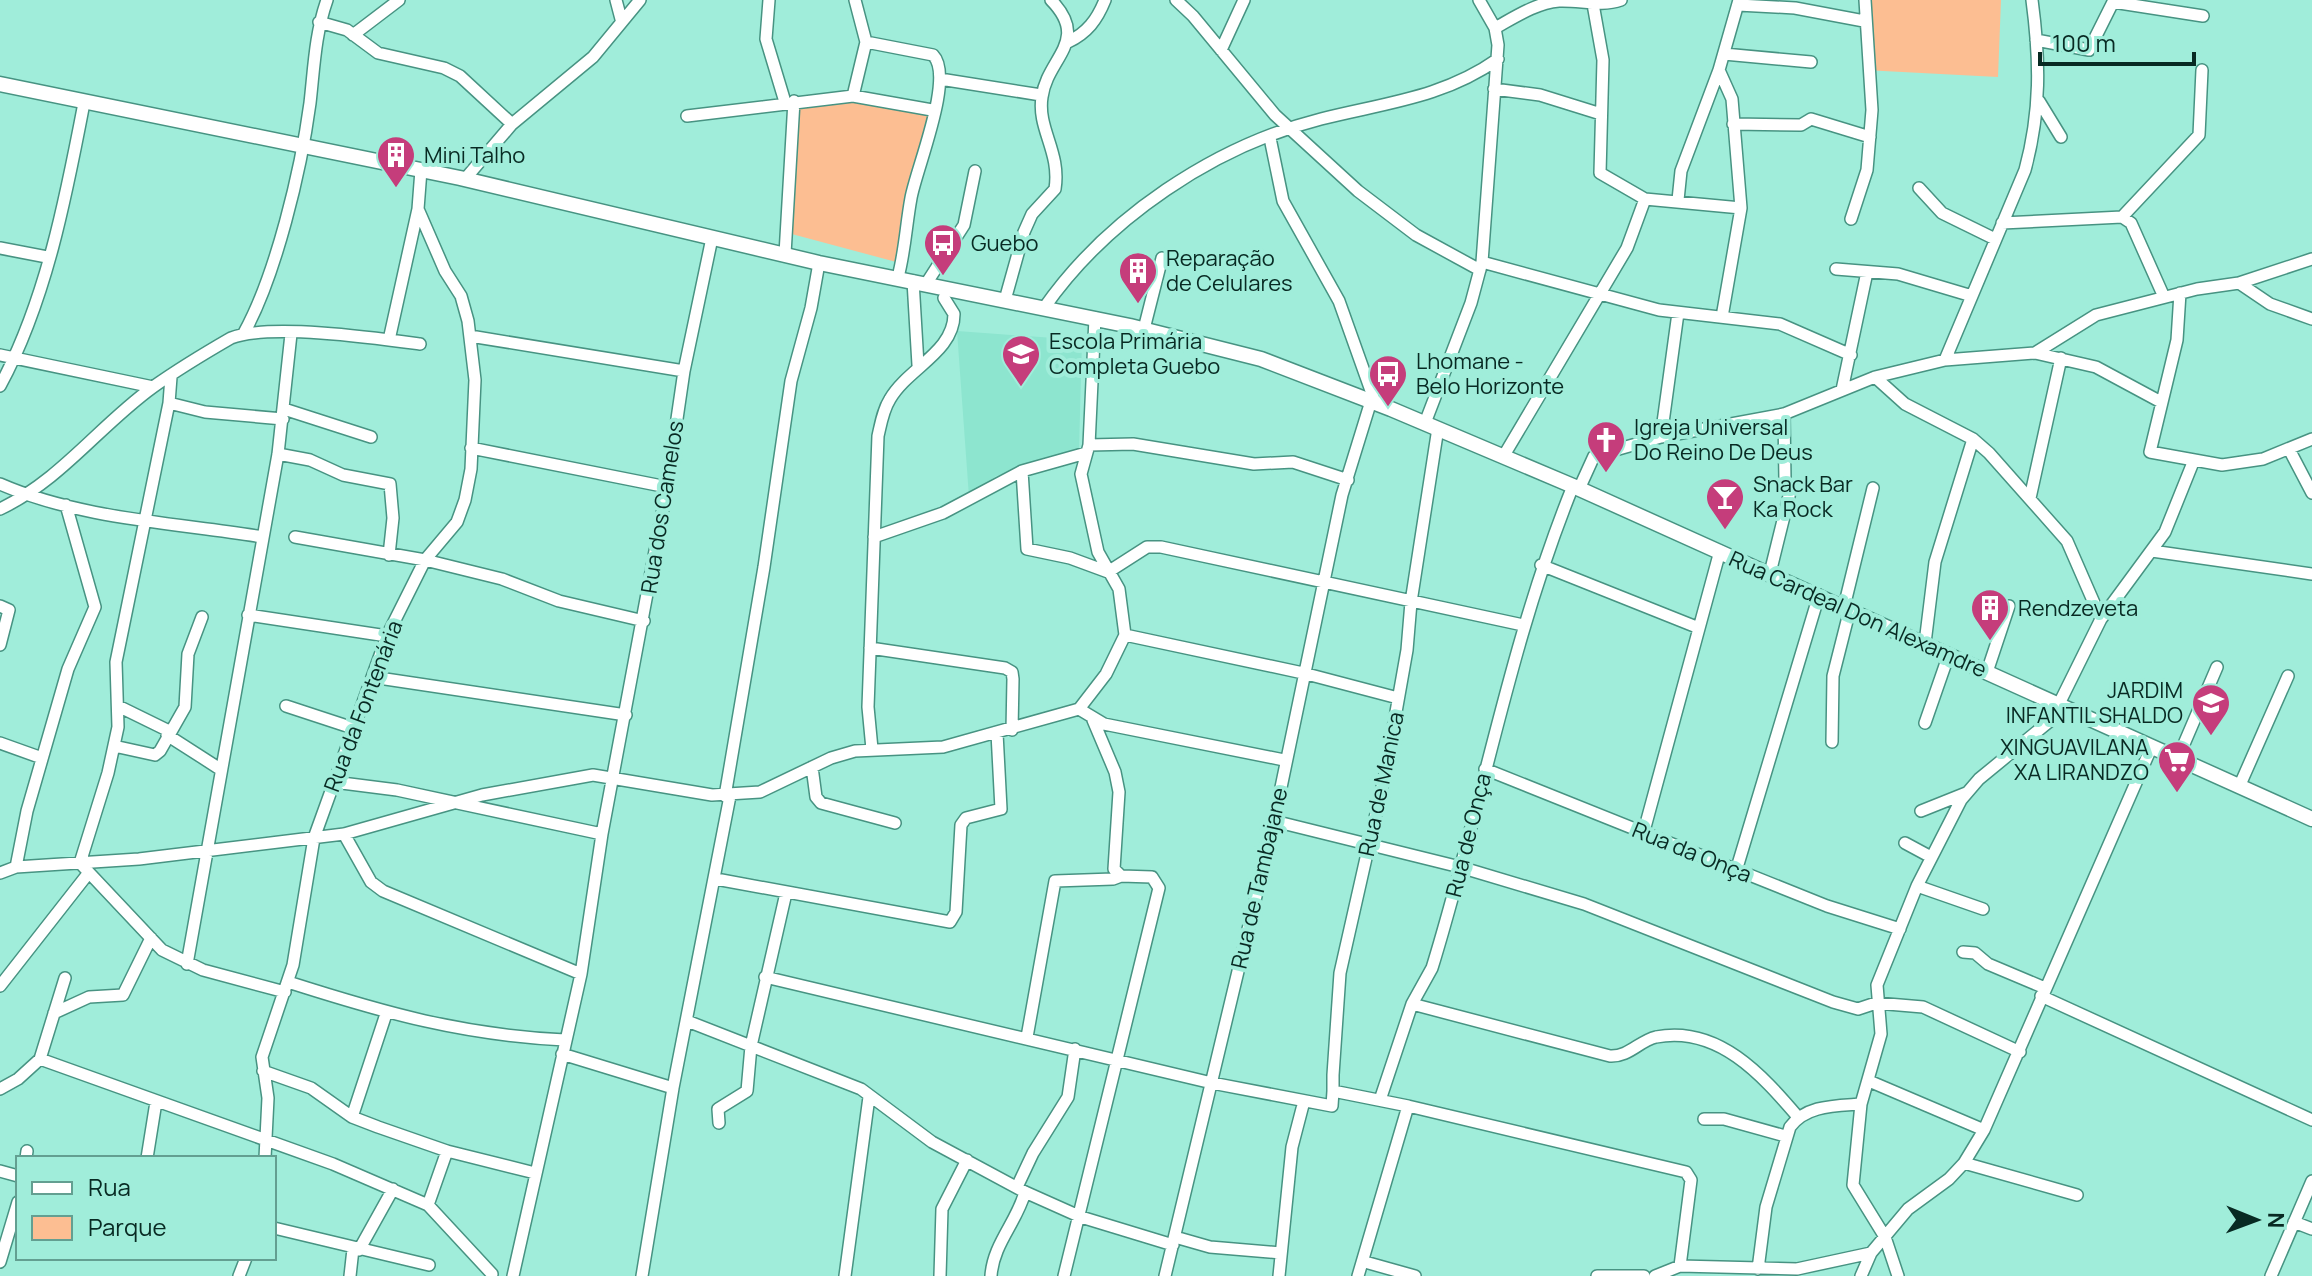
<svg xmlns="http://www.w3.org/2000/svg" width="2312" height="1276" font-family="Manrope,sans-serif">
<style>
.built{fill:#8de5cf}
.green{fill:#fcbe92}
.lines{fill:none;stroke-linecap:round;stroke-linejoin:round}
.street-casing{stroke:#479382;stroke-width:14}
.secondary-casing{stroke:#479382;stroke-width:17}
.street{stroke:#fff;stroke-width:11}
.secondary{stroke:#fff;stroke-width:14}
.labels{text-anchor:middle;stroke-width:8;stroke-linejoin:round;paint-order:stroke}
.poi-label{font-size:22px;fill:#082a23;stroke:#a0edda;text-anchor:start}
.street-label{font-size:22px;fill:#082a23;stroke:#a0edda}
</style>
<rect width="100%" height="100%" fill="#a0edda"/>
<path class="built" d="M957 331 1082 340 1079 450 996 476 969 497Z"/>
<path class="green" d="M1867 0H2001L1998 77 1864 70Z
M853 100 931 116 900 263 788 233 796 107Z"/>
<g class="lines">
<defs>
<path id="street" d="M616 0 621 19
M769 0 766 39 785 102
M1176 0 1193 16 1275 115 1358 191 1416 235 1480 270
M2113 2 2203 16
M1593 4 1603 60 1600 173 1645 199 1741 208
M1738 5 1795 8 1864 21
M319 22 347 30 378 53 444 68 460 76 512 124
M1495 28C1515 17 1536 3 1559 1 1580 0 1601 7 1621 0
M353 35 399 0
M2036 40 2089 50 2114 0
M866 42 933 55C955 77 916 169 911 198 906 225 905 251 898 277
M1068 42C1087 33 1097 20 1105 0
M1221 50 1244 0
M1724 54 1811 62
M1719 70 1732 99 1741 208 1722 317
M940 79 1041 95
M1494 89 1540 95 1601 114
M853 96 866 42 855 0
M2039 101 2061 137
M687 116 853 96 932 110
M1733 124 1801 125 1811 119 1870 137
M1270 138 1283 201 1339 301 1375 402
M465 179 512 124 593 57 640 0
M1919 188 1942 213 1995 239
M1678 200 1681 171 1719 70 1739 0
M2122 217 2199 135 2202 70
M1851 219 1867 170 1872 110 1865 0
M2002 223 2122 217 2131 223 2164 297
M0 248 47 257
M785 254 794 101
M1482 262 1659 310 1780 324 1851 355
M1836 269 1898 274 1972 296
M913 281 918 365
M2239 283 2270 304 2312 319
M926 284 964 225 975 171
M2180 293 2177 340 2150 452 2222 465 2263 459 2312 439
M1005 300 1024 232 1032 214 1055 189C1061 152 1037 129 1042 97 1047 58 1091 41 1051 0
M1044 308C1107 218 1214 146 1321 119 1384 103 1443 98 1498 59
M1144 329 1162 258
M244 333C276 275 301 170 310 103 314 68 315 34 327 0
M470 336 684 371
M389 340 418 209
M2035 353 2096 367 2161 402
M0 355 153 387
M1945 360 2035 353 2096 315 2197 289 2239 283 2312 259
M171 377 169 403 116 662 118 727 108 773 80 863 162 950 203 970 285 992
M1875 377 1905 404 1973 439 1989 453 2067 541 2101 619
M0 386C46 301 66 197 84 103
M1842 390 1867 272
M169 403 205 412 283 419
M284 409 371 437
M1425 423 1471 303 1482 262 1498 45 1495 28 1479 0
M1661 437 1678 313
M1089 445 1133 444 1254 464 1293 462 1348 480
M471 448 667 487
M2290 451 2312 493
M278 454 310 460 343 475 390 484 393 518 389 555
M1503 457 1627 248 1645 199
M1022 471 1027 549 1070 558 1108 572 1147 547H1161L1523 625
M0 484C80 519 177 523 263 537
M1579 489 1594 456 1661 437 1784 414 1875 377 1945 360 2025 170C2041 111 2040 60 2032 0
M2030 498 2061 358
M0 509C61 480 99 426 153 387 177 370 205 353 231 338 269 323 376 338 420 344
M295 537 425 560 502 579 559 601 644 621
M874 537 943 513 1022 471 1086 453
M2152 551 2312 574
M1541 565 1699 628
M1770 573 1790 492 1785 481 1784 414
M0 606 9 610 0 645
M1844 607 1873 488
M248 615 387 636
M1125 635 1303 673 1398 698
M1925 643 1935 562 1973 439
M870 648 1005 668 1012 672 1013 679 1012 730
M1987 672 2009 606
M372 677 626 715
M118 706 169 731
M286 706 353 728
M1079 709 1104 724 1284 760
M1925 723 1949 654
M167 735 220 769
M1832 742 1833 676 1850 609
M0 743 42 758
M114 746 155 755 160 751 185 707 188 654 202 617
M872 749 868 707 878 436C881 423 883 410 890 399 908 368 954 352 954 314L944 298
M2178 758 2217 667
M812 767 816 797 821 803 895 823
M1485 769 1827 906 1900 929
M334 782 397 790 602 834
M2239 787 2288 676
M725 796 764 567 791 381 811 308 819 263
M1921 811 1966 793
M1274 821 1460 867 1584 904 1833 1002 1858 1009 1876 1003 1923 1007 2020 1052
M1644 831 1720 551
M344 834 371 882 383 891 581 974
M1905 843 1931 857
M16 867 27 811 68 669 95 607 66 505
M1736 871 1819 595
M0 873 16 867 139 859 344 834 482 795 593 775 712 795 760 792 831 758 855 751 943 747 1079 709 1106 674 1125 635 1119 589 1098 552 1081 474 1089 445 1095 318
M716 879 950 922 956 912 961 825 966 818 1001 809 997 733
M1917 886 1983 909
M1963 952 1975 953 1988 964 2045 988
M187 964 278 454 291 334
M765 977 1212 1083 1332 1106 1333 1091
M288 982C385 1013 462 1035 565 1040
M0 986 87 875
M2041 996 2312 1120
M1412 1004 1610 1056C1629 1057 1639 1041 1656 1037 1718 1025 1762 1075 1798 1117
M54 1013 89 997 123 995 151 938
M687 1021 861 1089 932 1142 1025 1192 1081 1217 1173 1245
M1027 1037 1055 881 1113 879 1121 876
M562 1054 673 1088
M40 1059 333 1164 428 1205 492 1274
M263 1071 311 1088 352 1117 378 1127 447 1151 535 1173
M1869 1081 1984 1130
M0 1089 18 1079 40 1059 65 978
M1380 1100 1412 1004 1432 968C1482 806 1509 644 1573 486
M1408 1106 1333 1091V1075L1340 973 1385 774 1407 650 1411 602 1438 428
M352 1117 386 1014
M1704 1119H1724L1785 1136
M719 1123 718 1109 747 1091 751 1046 786 893
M26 1158 27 1151
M147 1158 156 1102
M265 1158 268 1098 262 1057 293 965 314 838 387 636 425 560 457 522 465 500 471 469 475 380 468 321 461 296 445 271 418 209 421 170
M1964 1163 2077 1195
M0 1171 18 1176
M1017 1187 1033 1153 1068 1097 1075 1049
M428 1205 447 1151
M2294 1222 2312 1229
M274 1228 429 1265
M1175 1237 1210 1247 1281 1253
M359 1250 393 1189
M0 1262 18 1202
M1365 1262 1415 1276
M1758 1269 1766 1207 1790 1127C1806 1105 1835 1106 1861 1104
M239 1276 246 1258
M350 1276 353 1249
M513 1276 581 974 602 834 667 487 684 371 712 238
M642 1276 673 1088 730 796
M845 1276 869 1097
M940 1276 942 1209 967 1160
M991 1276C993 1244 1017 1222 1025 1192
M1064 1276 1159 888 1152 877 1121 876 1114 869 1119 792 1115 772 1093 720
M1165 1276 1274 821 1342 495 1371 401
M1279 1276 1292 1147 1304 1101
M1358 1276 1408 1106 1686 1172 1691 1180 1680 1266
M1597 1276H1644
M1655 1276 1680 1266 1797 1269 1871 1253
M1861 1276 1871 1253 1908 1209 1949 1179 1964 1163 1984 1130 2152 746
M1898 1276 1885 1237 1853 1185 1861 1104 1881 1034 1877 985 1917 886 1961 800 1979 779 2051 720 2101 619 2165 532 2194 460
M2271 1276 2312 1181"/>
<path id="secondary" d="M0 84 460 178 819 263 1130 326 1261 359 1391 409 1573 486 2312 819"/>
</defs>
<use href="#street" class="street-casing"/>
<use href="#secondary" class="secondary-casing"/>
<use href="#street" class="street"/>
<use href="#secondary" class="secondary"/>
</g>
<defs>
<symbol id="building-pin" viewBox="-11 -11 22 30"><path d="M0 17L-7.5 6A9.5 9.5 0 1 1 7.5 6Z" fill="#c53d7b" stroke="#a0edda"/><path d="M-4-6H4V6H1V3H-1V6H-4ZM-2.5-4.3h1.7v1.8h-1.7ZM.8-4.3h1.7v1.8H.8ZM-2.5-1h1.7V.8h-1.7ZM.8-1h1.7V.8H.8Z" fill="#fff"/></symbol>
<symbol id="bus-pin" viewBox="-11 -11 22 30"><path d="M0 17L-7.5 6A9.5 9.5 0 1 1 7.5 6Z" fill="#c53d7b" stroke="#a0edda"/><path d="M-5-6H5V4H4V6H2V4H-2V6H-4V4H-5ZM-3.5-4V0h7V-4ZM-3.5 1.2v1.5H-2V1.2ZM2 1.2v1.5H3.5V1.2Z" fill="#fff"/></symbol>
<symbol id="school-pin" viewBox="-11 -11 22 30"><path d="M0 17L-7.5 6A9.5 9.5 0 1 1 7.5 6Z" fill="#c53d7b" stroke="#a0edda"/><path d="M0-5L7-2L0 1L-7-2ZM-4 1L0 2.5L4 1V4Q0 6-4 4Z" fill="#fff"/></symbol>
<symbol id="church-pin" viewBox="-11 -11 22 30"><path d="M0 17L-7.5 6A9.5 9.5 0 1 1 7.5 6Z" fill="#c53d7b" stroke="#a0edda"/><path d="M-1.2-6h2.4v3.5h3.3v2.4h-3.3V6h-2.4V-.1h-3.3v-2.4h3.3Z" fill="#fff"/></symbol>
<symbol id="bar-pin" viewBox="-11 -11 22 30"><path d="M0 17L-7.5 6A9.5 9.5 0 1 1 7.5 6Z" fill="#c53d7b" stroke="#a0edda"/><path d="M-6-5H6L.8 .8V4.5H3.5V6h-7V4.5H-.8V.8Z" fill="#fff"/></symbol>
<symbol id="supermarket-pin" viewBox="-11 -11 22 30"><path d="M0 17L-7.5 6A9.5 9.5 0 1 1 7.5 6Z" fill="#c53d7b" stroke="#a0edda"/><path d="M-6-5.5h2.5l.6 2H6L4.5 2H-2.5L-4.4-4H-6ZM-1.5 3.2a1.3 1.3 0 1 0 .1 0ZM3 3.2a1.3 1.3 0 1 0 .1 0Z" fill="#fff"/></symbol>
</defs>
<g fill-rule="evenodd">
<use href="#building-pin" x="374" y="133" width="44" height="60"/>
<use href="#bus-pin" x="921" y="221" width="44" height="60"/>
<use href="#building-pin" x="1116" y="249" width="44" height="60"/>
<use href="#school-pin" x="999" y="332" width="44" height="60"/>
<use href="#bus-pin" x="1366" y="352" width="44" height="60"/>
<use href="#church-pin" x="1584" y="418" width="44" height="60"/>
<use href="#bar-pin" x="1703" y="475" width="44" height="60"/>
<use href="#building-pin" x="1968" y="586" width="44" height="60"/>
<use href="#school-pin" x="2189" y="681" width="44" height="60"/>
<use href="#supermarket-pin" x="2155" y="738" width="44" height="60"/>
</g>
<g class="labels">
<g class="poi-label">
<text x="424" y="163">Mini Talho</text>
<text x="971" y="251">Guebo</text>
<text x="1166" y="266">Reparação<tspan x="1166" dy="25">de Celulares</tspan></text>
<text x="1049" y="349">Escola Primária<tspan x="1049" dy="25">Completa Guebo</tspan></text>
<text x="1416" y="369">Lhomane -<tspan x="1416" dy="25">Belo Horizonte</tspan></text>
<text x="1634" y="435">Igreja Universal<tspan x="1634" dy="25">Do Reino De Deus</tspan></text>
<text x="1753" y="492">Snack Bar<tspan x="1753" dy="25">Ka Rock</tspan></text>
<text x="2018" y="616">Rendzeveta</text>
<text x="2183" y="698" text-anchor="end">JARDIM<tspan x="2183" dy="25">INFANTIL SHALDO</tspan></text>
<text x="2149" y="755" text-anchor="end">XINGUAVILANA<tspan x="2149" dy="25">XA LIRANDZO</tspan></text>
</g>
<g class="street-label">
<text transform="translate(662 507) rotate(-81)" y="8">Rua dos Camelos</text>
<text transform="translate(1858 614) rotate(24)" y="8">Rua Cardeal Don Alexamdre</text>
<text transform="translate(363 706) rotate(-69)" y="8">Rua da Fontenária</text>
<text transform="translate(1381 784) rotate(-78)" y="8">Rua de Manica</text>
<text transform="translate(1468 835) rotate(-76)" y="8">Rua de Onça</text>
<text transform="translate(1692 852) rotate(22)" y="8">Rua da Onça</text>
<text transform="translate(1259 878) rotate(-77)" y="8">Rua de Tambajane</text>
</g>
</g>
<rect x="16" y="1156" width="260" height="104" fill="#a0edda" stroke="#639f91" stroke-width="2"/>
<rect x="32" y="1182" width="40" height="12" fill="#ffffff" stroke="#639f91" stroke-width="2"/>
<text x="88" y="1196" font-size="24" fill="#082a23">Rua</text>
<rect x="32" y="1216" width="40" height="24" fill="#fcbe92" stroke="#639f91" stroke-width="2"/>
<text x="88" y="1236" font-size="24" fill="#082a23">Parque</text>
<g transform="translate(2256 1220) rotate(91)" stroke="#a0edda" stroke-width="6" paint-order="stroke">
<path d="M0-6L14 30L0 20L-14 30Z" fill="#082a23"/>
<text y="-12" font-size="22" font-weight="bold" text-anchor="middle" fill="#082a23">N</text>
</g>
<path d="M2040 52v12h154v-12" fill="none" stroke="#082a23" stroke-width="4"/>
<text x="2052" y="52" font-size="24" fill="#082a23" stroke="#a0edda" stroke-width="6" paint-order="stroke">100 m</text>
</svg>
